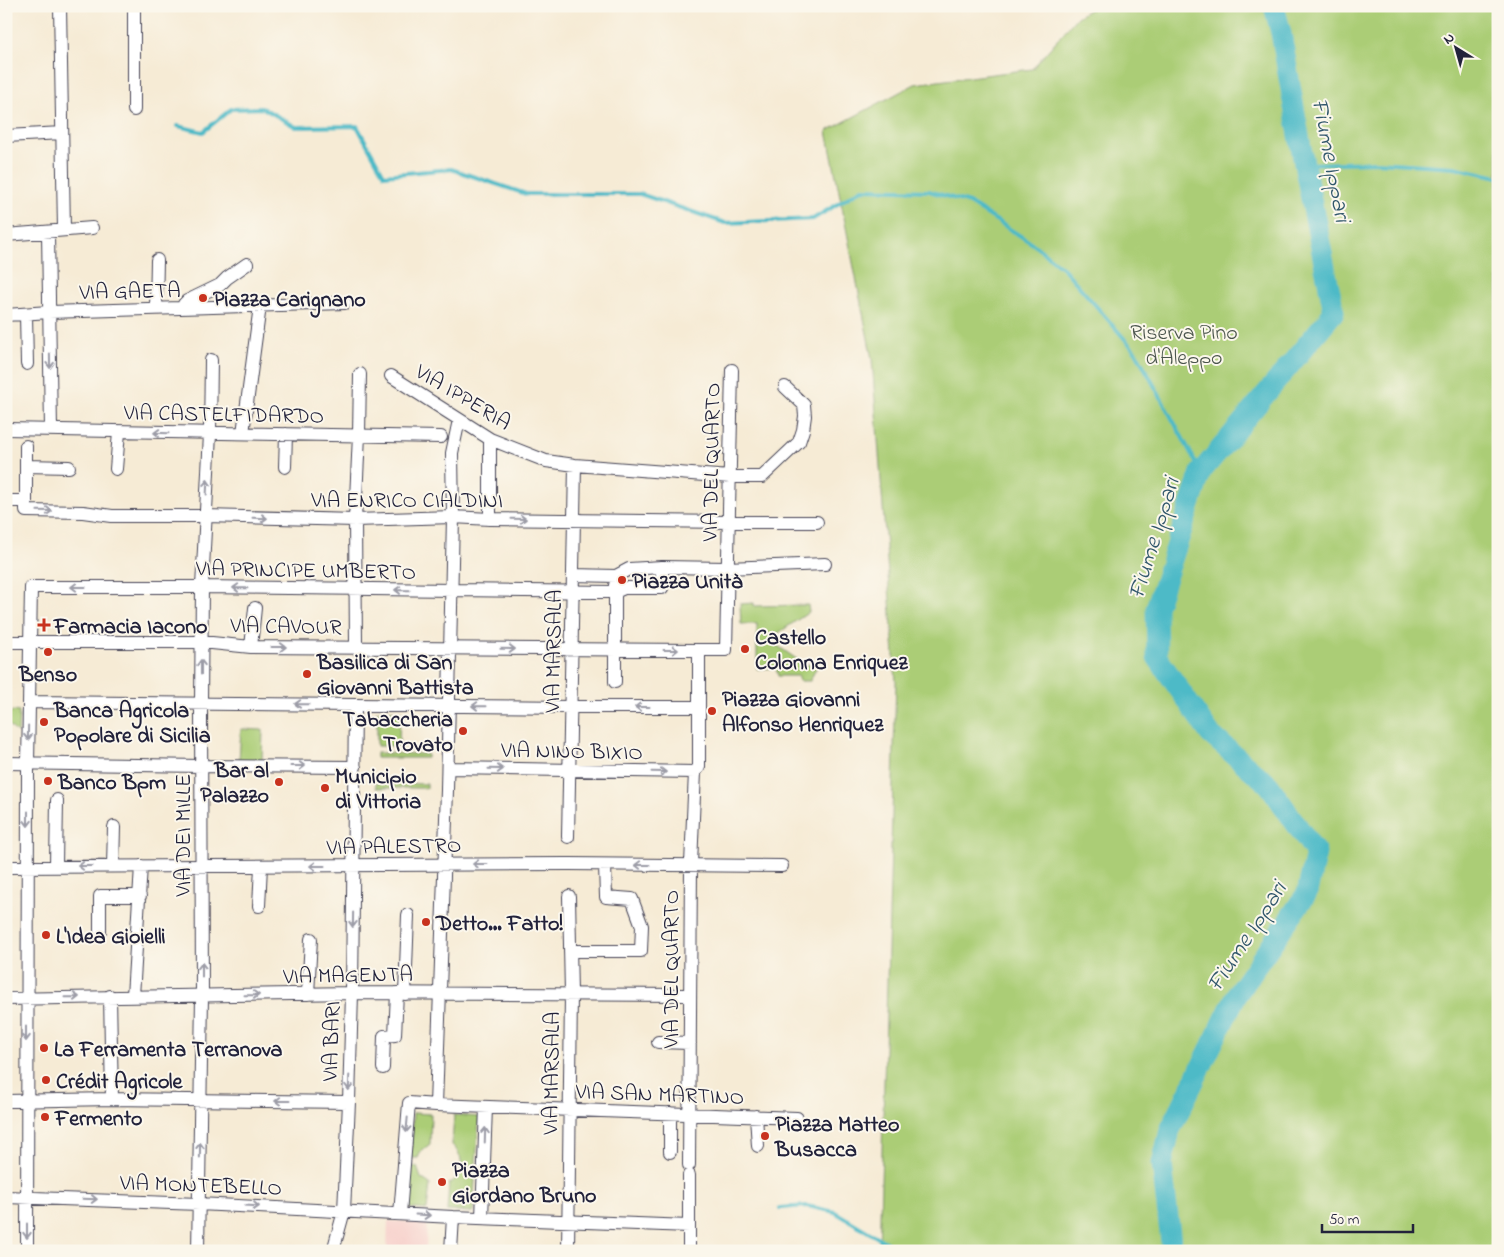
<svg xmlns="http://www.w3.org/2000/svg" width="1504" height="1257" font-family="'Indie Flower',sans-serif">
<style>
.built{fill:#f7d0cb}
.green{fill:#abcd76;stroke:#667858}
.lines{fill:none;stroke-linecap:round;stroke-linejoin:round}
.stream{stroke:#4dbac7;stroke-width:4}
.river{stroke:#4dbac7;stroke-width:21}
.street-casing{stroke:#424052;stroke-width:14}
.street{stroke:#fff;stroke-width:12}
.oneway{stroke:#9c9ca7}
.poi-dot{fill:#c8321e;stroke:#fbf7ec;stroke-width:2}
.labels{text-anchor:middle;stroke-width:4;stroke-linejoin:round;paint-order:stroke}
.street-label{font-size:22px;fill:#22223b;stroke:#fbf7ec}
.poi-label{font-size:22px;font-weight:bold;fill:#22223b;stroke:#fbf7ec;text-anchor:start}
.park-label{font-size:22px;fill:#4b554d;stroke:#fbf7ec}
.water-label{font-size:24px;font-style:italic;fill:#31576c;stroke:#fbf7ec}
</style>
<rect width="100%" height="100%" fill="#fbf7ec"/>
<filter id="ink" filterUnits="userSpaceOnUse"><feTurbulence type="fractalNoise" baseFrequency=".02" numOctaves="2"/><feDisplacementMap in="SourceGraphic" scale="10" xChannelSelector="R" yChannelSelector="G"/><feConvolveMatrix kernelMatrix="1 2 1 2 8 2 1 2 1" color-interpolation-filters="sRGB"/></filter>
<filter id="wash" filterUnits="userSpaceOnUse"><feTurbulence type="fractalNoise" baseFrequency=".0096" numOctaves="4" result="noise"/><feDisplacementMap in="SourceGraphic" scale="20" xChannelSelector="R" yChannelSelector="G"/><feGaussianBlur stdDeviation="1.12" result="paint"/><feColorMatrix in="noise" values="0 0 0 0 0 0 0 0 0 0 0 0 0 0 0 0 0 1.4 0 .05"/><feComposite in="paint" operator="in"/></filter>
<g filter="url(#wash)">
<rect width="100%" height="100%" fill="#f6ebd5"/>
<path class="built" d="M388 1221 427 1222 426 1251H387Z"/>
<path class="green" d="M1095 6H1498V1251H879L896 682 872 359 827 131 915 84 1032 69 1077 17Z
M754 603V606L808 605 809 612 774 636 775 644 805 665 818 664 810 681H799V676H778L776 668 757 669V624H741L740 604Z
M12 711 19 712 18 734 6 722V716Z
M377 711H400L399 746H377Z
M241 729 263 730 262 761H239Z
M376 753 427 754V758H376Z
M376 783 427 784V788H376Z
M413 1113 431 1114 430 1144 421 1151 418 1158H410Z
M454 1115 479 1117 473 1212 447 1211 449 1184C465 1175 465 1157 452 1145Z
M410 1166 417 1167 421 1178 430 1184 427 1210 407 1208Z"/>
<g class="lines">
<path class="stream" d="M178 126 203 132 231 109 263 108 296 127 357 126 384 175 451 169 526 194H640L725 223 813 219 862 189 929 191 969 203 1033 244 1064 269 1136 352 1201 472
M1304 164 1378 162 1454 167 1498 177
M780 1208 807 1206 835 1212 900 1251"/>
<path class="river" d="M1172 1251 1162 1164 1170 1130 1237 994 1307 893 1316 853 1269 785 1210 734 1157 657 1156 608 1201 472 1334 312 1304 164 1281 33 1274 6"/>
</g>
</g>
<g filter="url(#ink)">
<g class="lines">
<defs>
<path id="street" d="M60 6 64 230
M134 110V6
M6 136 62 133
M48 232 51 430
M6 235 92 228
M184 308V304L187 301 220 285 227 278 247 264
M156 309 157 260
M26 314 27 364
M6 315 49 312 345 303
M391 376 490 439 546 461 575 465 730 477H762L799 442 803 430 805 416 804 405 785 387
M459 420 452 453 453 517 447 790 436 1105 797 1118
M6 429 441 437
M243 433 260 306
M490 439V519
M26 466 69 467
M285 467 286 434
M116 469 119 432
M6 501H26V511L83 512 112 516H206L355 520 453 517 490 519 729 522H817
M26 501V446
M573 575 616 576 629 569 662 567 727 568 825 564
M6 642H202L251 647 699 650
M356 646 355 520 359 435 360 374
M251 647 255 608
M615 682V585
M29 702 571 707H699
M6 763 202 766 355 767
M448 768 695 772
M568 837 575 465
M56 866 57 800
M113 866 114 827
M6 867 569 864 782 866
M259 906 261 866
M100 931V896H140
M570 951H641L642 926 632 899 606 897 605 865
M308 994 311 939
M405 994 408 915
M110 996 112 1099
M133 996 141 866
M6 999 352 993 689 995
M658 1042 690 1043
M383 1068 384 1036 395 1035 397 993
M6 1101 112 1099 349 1102
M670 1113V1152
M756 1116 758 1146
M689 1165 691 864 695 772 699 767V650H726L732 370
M6 1197 199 1204 453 1217
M400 1214 409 1103 436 1105
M482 1218 486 1107
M27 1251 28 764 31 587H202L615 592 624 588H662V567
M198 1251 202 996 201 703 202 587 210 434 211 360
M333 1251 344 1211 349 1102 352 993 355 705
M451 1251 453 1217 689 1226
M568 1251 571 994 569 896
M689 1251V1175"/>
</defs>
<use href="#street" class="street-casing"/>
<use href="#street" class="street"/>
</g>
<defs><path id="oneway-shaft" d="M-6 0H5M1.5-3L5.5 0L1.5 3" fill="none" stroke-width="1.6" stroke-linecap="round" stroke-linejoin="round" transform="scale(1.25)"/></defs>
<g class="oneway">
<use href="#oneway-shaft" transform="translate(50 361) rotate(89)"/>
<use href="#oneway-shaft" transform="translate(161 433) rotate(-178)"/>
<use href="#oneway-shaft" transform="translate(207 487) rotate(-87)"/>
<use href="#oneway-shaft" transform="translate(45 511) rotate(1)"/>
<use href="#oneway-shaft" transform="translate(260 518) rotate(2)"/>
<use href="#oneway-shaft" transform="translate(519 519) rotate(1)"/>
<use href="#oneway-shaft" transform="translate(78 587) rotate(180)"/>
<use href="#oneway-shaft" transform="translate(240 588) rotate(-179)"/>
<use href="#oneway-shaft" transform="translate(402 590) rotate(-179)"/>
<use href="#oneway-shaft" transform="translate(279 647)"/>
<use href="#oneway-shaft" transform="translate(508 649) rotate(1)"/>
<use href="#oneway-shaft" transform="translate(671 650)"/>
<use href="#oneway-shaft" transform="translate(201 667) rotate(-90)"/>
<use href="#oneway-shaft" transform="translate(302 704) rotate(-179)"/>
<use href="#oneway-shaft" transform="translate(479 706) rotate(-179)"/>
<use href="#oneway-shaft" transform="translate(642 707) rotate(180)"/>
<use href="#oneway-shaft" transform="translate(28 733) rotate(91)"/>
<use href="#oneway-shaft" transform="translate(298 766)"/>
<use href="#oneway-shaft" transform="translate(496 769) rotate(1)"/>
<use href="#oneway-shaft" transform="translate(659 772) rotate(1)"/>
<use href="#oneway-shaft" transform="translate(28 819) rotate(90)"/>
<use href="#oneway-shaft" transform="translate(480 864) rotate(180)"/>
<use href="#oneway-shaft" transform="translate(642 865) rotate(180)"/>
<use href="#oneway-shaft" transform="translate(85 866) rotate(-180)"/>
<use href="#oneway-shaft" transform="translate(317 866) rotate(180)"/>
<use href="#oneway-shaft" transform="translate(353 920) rotate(91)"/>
<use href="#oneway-shaft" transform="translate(202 970) rotate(-90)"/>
<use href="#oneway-shaft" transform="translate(252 995) rotate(-1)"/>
<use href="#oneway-shaft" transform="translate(72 997) rotate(-1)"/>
<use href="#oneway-shaft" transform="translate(26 1034) rotate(90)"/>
<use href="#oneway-shaft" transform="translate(349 1083) rotate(92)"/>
<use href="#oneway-shaft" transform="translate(282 1101) rotate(-180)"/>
<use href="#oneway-shaft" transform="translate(407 1125) rotate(95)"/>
<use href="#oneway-shaft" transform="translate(485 1135) rotate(-88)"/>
<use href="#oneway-shaft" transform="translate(200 1150) rotate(-89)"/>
<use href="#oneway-shaft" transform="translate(90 1199) rotate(2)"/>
<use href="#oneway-shaft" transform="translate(252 1206) rotate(3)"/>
<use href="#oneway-shaft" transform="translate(423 1215) rotate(3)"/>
<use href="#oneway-shaft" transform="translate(27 1231) rotate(90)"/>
</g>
</g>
<g class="poi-dot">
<circle cx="203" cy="298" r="5"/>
<circle cx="622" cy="580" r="5"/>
<path d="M41.5 617.5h5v5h5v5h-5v5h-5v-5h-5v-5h5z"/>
<circle cx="745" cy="649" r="5"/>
<circle cx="48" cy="652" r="5"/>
<circle cx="307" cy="674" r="5"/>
<circle cx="712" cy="711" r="5"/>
<circle cx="44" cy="722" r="5"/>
<circle cx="463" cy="731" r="5"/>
<circle cx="48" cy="781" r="5"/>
<circle cx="279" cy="782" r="5"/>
<circle cx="325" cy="788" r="5"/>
<circle cx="426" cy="922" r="5"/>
<circle cx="46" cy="935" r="5"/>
<circle cx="44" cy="1048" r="5"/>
<circle cx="46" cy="1080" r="5"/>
<circle cx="45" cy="1117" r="5"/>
<circle cx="765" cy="1136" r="5"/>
<circle cx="442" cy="1182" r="5"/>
</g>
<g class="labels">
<g class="street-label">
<text transform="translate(130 290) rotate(-1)" y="8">VIA GAETA</text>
<text transform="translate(464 396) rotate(31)" y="8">VIA IPPERIA</text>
<text transform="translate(224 413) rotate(1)" y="8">VIA CASTELFIDARDO</text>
<text transform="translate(710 462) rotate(-89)" y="8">VIA DEL QUARTO</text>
<text x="407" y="507">VIA ENRICO CIALDINI</text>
<text transform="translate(306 569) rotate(1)" y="8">VIA PRINCIPE UMBERTO</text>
<text transform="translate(286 625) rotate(1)" y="8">VIA CAVOUR</text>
<text transform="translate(552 651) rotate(-89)" y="8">VIA MARSALA</text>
<text transform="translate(572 750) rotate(1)" y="8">VIA NINO BIXIO</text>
<text transform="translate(182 835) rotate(-90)" y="8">VIA DEI MILLE</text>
<text transform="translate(394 845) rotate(-1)" y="8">VIA PALESTRO</text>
<text transform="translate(670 969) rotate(-90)" y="8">VIA DEL QUARTO</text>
<text transform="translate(348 974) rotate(-1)" y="8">VIA MAGENTA</text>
<text transform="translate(330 1041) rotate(-88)" y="8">VIA BARI</text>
<text transform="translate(550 1073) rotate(-89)" y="8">VIA MARSALA</text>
<text transform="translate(660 1093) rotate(2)" y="8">VIA SAN MARTINO</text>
<text transform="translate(201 1184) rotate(2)" y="8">VIA MONTEBELLO</text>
</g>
<g class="poi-label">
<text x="213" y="306">Piazza Carignano</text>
<text x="632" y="588">Piazza Unità</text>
<text x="54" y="633">Farmacia Iacono</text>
<text x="755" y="644">Castello<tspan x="755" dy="25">Colonna Enriquez</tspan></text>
<text x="317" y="669">Basilica di San<tspan x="317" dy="25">Giovanni Battista</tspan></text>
<text x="48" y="681" text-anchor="middle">Benso</text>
<text x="722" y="706">Piazza Giovanni<tspan x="722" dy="25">Alfonso Henriquez</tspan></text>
<text x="54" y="717">Banca Agricola<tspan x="54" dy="25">Popolare di Sicilia</tspan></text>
<text x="453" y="726" text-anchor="end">Tabaccheria<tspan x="453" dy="25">Trovato</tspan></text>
<text x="269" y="777" text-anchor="end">Bar al<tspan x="269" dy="25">Palazzo</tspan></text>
<text x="335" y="783">Municipio<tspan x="335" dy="25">di Vittoria</tspan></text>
<text x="58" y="789">Banco Bpm</text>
<text x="436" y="930">Detto... Fatto!</text>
<text x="56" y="943">L'Idea Gioielli</text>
<text x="54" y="1056">La Ferramenta Terranova</text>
<text x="56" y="1088">Crédit Agricole</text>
<text x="55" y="1125">Fermento</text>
<text x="775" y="1131">Piazza Matteo<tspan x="775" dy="25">Busacca</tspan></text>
<text x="452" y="1177">Piazza<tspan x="452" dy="25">Giordano Bruno</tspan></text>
</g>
<g class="park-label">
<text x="1184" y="339">Riserva Pino<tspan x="1184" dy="25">d'Aleppo</tspan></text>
</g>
<g class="water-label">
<text transform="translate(1332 160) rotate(79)" y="8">Fiume Ippari</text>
<text transform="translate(1153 538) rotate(-73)" y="8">Fiume Ippari</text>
<text transform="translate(1246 936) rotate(-57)" y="8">Fiume Ippari</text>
</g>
</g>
<rect width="1504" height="1257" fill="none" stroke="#fbf7ec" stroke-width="25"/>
<g transform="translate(1456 48) rotate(323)" stroke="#fbf7ec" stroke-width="4" paint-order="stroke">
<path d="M0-4L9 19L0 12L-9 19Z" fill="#22223b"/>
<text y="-8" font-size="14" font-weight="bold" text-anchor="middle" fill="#22223b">N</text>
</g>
<path d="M1322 1224v8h91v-8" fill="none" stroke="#22223b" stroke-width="2.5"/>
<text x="1329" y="1224" font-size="15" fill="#22223b" stroke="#fbf7ec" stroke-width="4" paint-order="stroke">50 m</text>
</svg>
